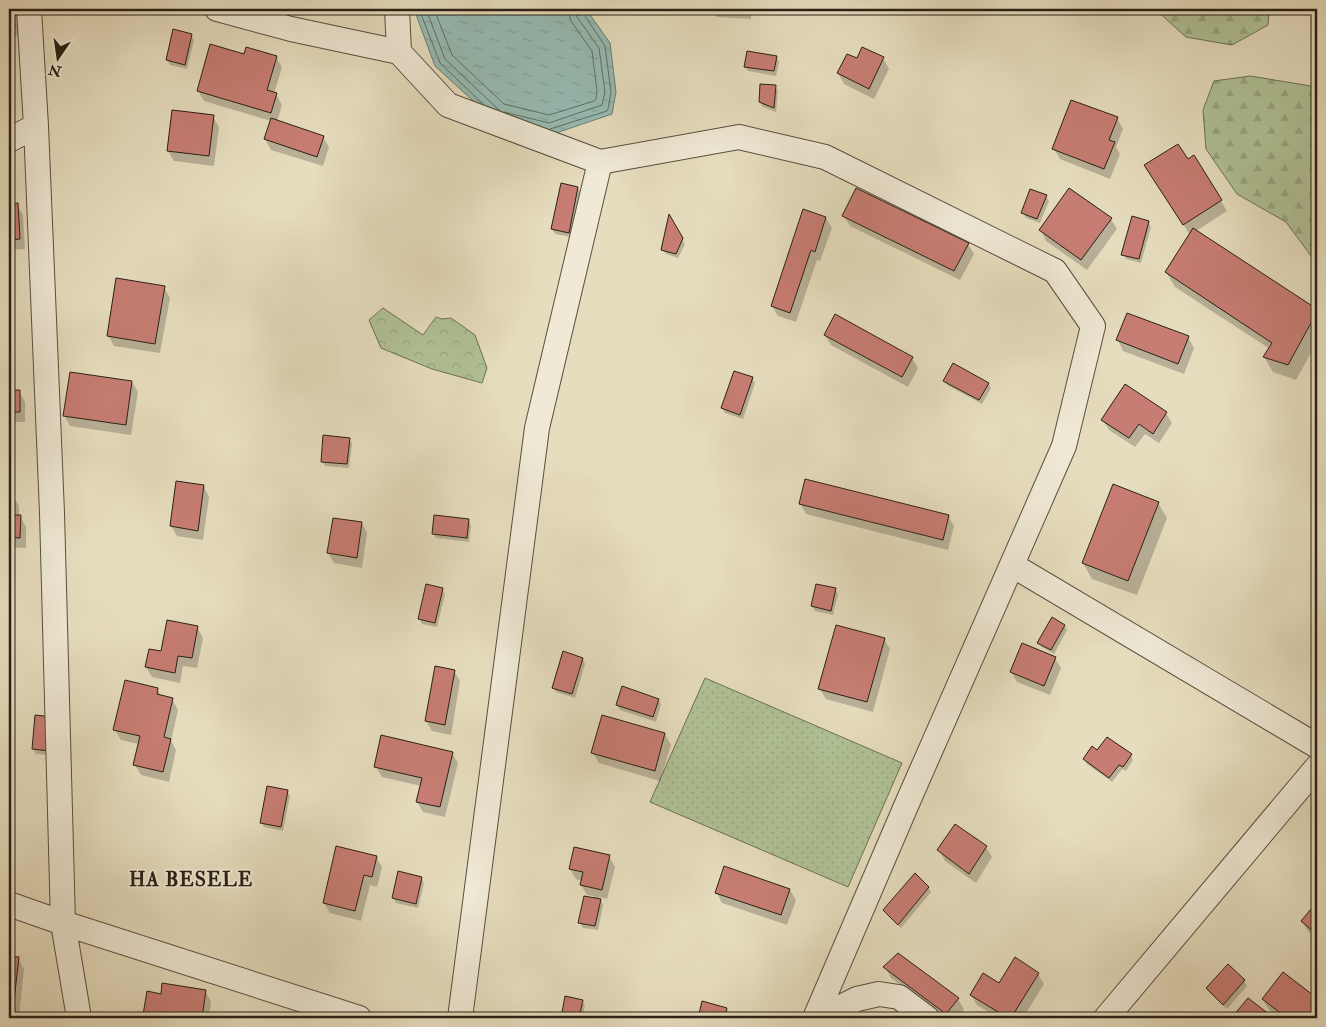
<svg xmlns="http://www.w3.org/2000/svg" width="1326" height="1027" font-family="'IM FELL Double Pica',serif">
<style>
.grass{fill:url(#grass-dots);stroke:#6c7156}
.forest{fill:url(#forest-firs);stroke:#6c7156}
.park{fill:url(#park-crowns);stroke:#6c7156}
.water{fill:url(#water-ripples);stroke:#6a7d74}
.shadow{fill:#0003}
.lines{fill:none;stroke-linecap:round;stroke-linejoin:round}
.shore{stroke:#5f6e64;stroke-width:1}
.building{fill:#c77d73;stroke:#282016}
.street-casing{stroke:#584f40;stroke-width:26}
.street{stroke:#efe9d5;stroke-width:24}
.labels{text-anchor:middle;stroke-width:4;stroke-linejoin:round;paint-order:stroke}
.district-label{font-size:20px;font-weight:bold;letter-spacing:1px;fill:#282016;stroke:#efe9d5}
</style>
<defs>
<pattern id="grass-dots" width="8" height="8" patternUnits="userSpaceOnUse" patternTransform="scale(1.25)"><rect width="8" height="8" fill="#b0c296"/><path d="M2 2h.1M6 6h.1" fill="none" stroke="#97a681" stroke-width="1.8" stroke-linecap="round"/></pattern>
<pattern id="forest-firs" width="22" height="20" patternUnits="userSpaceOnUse" patternTransform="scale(1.25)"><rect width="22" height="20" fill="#b0c296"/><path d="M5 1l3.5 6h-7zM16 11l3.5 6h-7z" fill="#97a681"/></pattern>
<pattern id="park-crowns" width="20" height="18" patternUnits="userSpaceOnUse" patternTransform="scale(1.25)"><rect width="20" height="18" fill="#b0c296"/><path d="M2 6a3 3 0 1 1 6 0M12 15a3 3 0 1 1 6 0" fill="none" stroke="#97a681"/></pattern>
<pattern id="water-ripples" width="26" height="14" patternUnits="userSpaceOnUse" patternTransform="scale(1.25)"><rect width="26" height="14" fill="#96bbb3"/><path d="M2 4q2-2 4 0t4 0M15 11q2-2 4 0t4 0" fill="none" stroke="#81a099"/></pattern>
</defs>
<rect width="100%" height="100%" fill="#e6ddbe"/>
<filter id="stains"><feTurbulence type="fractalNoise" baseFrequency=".004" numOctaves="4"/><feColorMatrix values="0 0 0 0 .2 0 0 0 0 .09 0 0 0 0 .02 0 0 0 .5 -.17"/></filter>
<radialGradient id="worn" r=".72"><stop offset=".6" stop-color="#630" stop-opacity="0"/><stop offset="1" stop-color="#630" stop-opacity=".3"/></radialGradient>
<path class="grass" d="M705 678 902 763 848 887 650 802Z"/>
<path class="forest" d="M1155 9H1269L1268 25 1232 45 1186 37Z
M1250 76 1317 87V264L1286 222 1237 194 1206 149 1203 110 1214 81Z"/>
<path class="park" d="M383 308 423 335 436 317 442 319 451 318 475 335 487 368 482 383 432 369 381 348 369 320Z"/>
<path class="water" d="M414 9H586L610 43 616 92 612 114 550 135 495 121 435 66Z"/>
<path class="shadow" d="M9 9H14L18 16 20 36 9 37Z
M303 9H314L313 12Z
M714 9H751V19L717 17 714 12Z
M191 35 194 40 187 69 170 65 167 60Z
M276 57 282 67 274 94H276L282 105 277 122 323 137 329 147 323 166 271 150 265 139 271 121 204 101 198 91Z
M776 57 779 62 776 76 748 71 745 66Z
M883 58 889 69 874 99 844 84 838 73 858 60Z
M775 86 778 91 776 112 763 107 760 102Z
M213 117 219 127 214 166 174 161 168 151Z
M1117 118 1123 129 1116 147 1120 154 1110 179 1060 159 1054 149Z
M1194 157 1227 211 1196 231 1317 311V342L1296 380 1273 372 1264 357 1270 349 1175 287 1166 272 1190 235 1152 175Z
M578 188 580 193 571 237 555 234 552 229Z
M1046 196 1049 201 1040 223 1026 218 1023 213Z
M9 205H17L23 215 25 249 9 250Z
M844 216 968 244 974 254 960 280 850 226Z
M669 218 685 244 678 258 666 254 663 250Z
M826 218 832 228 820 261 817 260 796 322 778 316 772 306Z
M1111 219 1117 229 1087 270 1046 241 1041 230Z
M1148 222 1151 227 1141 263 1126 259 1123 254Z
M164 287 170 298 160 353 114 346 108 335Z
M825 335 912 358 918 368 908 387 831 345Z
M1188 337 1194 348 1184 374 1123 351 1118 340Z
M752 378 755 383 743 419 725 413 722 408Z
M945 381 988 383 991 388 982 404 947 385Z
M132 382 138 392 131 435 70 426 64 415Z
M9 391H19L25 402V422H9Z
M1166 413 1172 423 1159 443 1145 434 1135 447 1109 430 1103 420Z
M349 439 352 444 349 468 325 466 322 461Z
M204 487 209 497 203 540 177 536 171 526Z
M9 496H13L19 506V516H20L26 527V548L9 547Z
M800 503 948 516 954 526 948 550 806 514Z
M1158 503 1167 518 1137 595 1092 579 1083 563Z
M468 520 471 525 469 542 436 538 433 533Z
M362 523 367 533 362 568 334 563 328 553Z
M442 589 445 594 437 627 422 624 420 619Z
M835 589 838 594 833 615 815 611 812 606Z
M1065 626 1067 630 1054 654 1042 647 1039 643Z
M197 627 203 638 197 668 183 666 180 683 152 677 146 667 162 652Z
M884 639 890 649 873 712 826 699 820 689Z
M1055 658 1061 668 1050 695 1017 682 1011 672Z
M583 659 585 664 575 698 556 692 553 688Z
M454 671 460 681 451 735 432 731 426 721Z
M157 689 162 697 172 699 178 710 171 741 176 750 169 782 141 775 135 765 139 744 121 740 115 730Z
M658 700 661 704 656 722 620 710 617 705Z
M36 716 52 755 36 754 33 749Z
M9 730 11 733 9 748Z
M665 734 671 745 660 781 599 763 593 753Z
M1098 751 1131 755 1133 760 1126 771 1122 769 1112 782 1087 764 1084 759Z
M452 753 458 763 445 817 423 812 417 802 421 786 382 777 376 767Z
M287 791 290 796 283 831 264 827 262 823Z
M986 847 992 857 976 883 945 861 939 850Z
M609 856 615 867 607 899 599 897 603 905 598 930 583 928 580 923 594 896 587 895 581 885 582 881 576 879 570 869Z
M376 857 382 867 377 887 370 885 361 921 330 913 324 903Z
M421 878 424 883 418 908 396 903 393 898Z
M928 887 931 892 901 928 887 915 885 910Z
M790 890 796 900 787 925 722 903 717 893Z
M1317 904V939L1308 931 1302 921Z
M9 957 18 958 24 969 19 1018H9Z
M1228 966 1244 981 1247 986 1227 1009 1210 993 1207 988Z
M885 967 958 999 964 1009 957 1018H945L891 978Z
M1038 974 1044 984 1023 1018H998L977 1005 971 995 999 985Z
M1283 974 1317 1000V1018H1281L1269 1010 1263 999Z
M205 991 211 1001 209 1018H147L145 1015 162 995Z
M566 998 582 1001 585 1006 582 1018H562Z
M703 1003 726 1009 732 1018H699Z"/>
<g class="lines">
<path class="shore" d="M419 9 440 63 484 105
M426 9 445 59 499 110
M434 9 452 55 504 104 549 115 594 101 596 99 597 91 592 51 571 21 569 15 568 9
M504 112 549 123 602 105 605 92 599 48 577 17 576 9
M550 129 607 111 608 109 611 92 605 46 583 13 582 9"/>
</g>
<path class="building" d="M9 9H13L15 26 9 27Z
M713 9H749L748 14 713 12Z
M173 29 192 34 185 65 166 60Z
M210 44 244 54 246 47 277 56 267 90 277 93 271 113 197 91Z
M862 47 884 57 869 89 837 73 847 54 857 58Z
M747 51 777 56 774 71 744 67Z
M760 84 776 85 774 108 759 102Z
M1071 100 1118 117 1109 140 1115 142 1104 169 1052 149Z
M172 110 214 115 209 156 167 151Z
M271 118 324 136 317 157 264 139Z
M1178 144 1188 159 1194 155 1222 200 1183 225 1144 165Z
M561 183 578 187 569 233 551 229Z
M856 188 969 243 954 271 842 216Z
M1069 188 1112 218 1081 260 1039 230Z
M1030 189 1047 195 1037 219 1021 213Z
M18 203 20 239 9 240V204Z
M803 209 826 217 815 252 811 250 790 313 771 306Z
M669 214 683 238 676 254 661 250Z
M1132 216 1149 221 1139 259 1121 255Z
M1193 228 1317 309V312L1288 365 1263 357 1272 343 1165 272Z
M116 278 165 286 155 344 107 336Z
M1127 313 1189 336 1178 364 1116 340Z
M835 314 913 357 902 377 824 335Z
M953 363 989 383 979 400 943 381Z
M734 371 753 377 740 415 721 408Z
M70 372 132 381 126 425 63 416Z
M1125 384 1167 412 1153 434 1139 424 1129 438 1101 420Z
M9 390H20V412H9Z
M323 435 350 438 347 464 321 462Z
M805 479 949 515 943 540 799 504Z
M176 481 204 485 198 531 170 526Z
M1113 484 1159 502 1128 581 1082 563Z
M9 495H14L13 515H21L20 538 9 537Z
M434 515 469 519 467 538 432 534Z
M333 518 362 522 357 558 327 553Z
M426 584 443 588 435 623 418 619Z
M816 584 836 588 831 611 811 606Z
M1052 617 1065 625 1051 650 1037 643Z
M167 620 198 626 192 658 178 656 175 673 145 667 149 649 161 651Z
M836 625 885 638 867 702 818 689Z
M1022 643 1056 657 1044 686 1010 672Z
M563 651 583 658 572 694 552 688Z
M435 666 455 670 445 725 425 721Z
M125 680 158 688 157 694 173 698 164 737 171 739 163 772 133 765 140 736 113 730Z
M622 686 659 699 653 717 616 705Z
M35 715 53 717 50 751 32 749Z
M602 715 665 733 655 771 591 753Z
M381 735 453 752 440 807 416 802 422 778 374 767Z
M1107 737 1132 754 1123 767 1119 765 1109 778 1083 759 1092 746 1097 750Z
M267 786 288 790 281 827 260 823Z
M955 824 987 846 969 874 937 850Z
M336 846 377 856 372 877 364 875 355 911 323 903Z
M574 847 610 855 602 890 580 885 583 872 569 869Z
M724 866 790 889 781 915 715 893Z
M398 871 422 877 416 904 392 898Z
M915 873 929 887 898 925 883 910Z
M584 896 601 899 595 926 578 923Z
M1317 902V933L1316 934 1301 921Z
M898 953 959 998 946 1014 883 967Z
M9 956 19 957 12 1018H9Z
M1015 957 1039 973 1011 1018H1008L970 995 983 973 999 983Z
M1228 964 1245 980 1223 1005 1206 988Z
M1283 972 1317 998V1018H1287L1262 999Z
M162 983 206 990 202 1018H178L179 1016 160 1013 159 1017 143 1015 147 991 161 994Z
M565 996 583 1000 579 1018H561Z
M1248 998 1274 1018H1236L1233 1016Z
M702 1001 727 1008 725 1018H698Z"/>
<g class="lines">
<defs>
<path id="street" d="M29 9 36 126 52 513 63 923 79 1018
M217 9 291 29 399 52
M397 9 399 52 448 105 600 162 739 137 825 157 1055 271 1093 326 1064 446 906 806 815 1018
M9 140 36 126
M1012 565 1317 746
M9 904 63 923 359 1018
M460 1018 537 428 600 162
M819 1018 857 999 879 994 899 997 927 1018
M1106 1018 1317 767"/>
</defs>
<use href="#street" class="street-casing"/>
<use href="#street" class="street"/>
</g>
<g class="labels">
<g class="district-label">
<text x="191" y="886">HA BESELE</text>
</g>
</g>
<rect width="1326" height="1027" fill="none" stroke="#e6ddbe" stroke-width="30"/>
<rect x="10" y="10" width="1306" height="1007" fill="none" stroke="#282016" stroke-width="2.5"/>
<rect x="15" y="15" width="1296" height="997" fill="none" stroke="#282016"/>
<g transform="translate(58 58) rotate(193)" stroke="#efe9d5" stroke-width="4" paint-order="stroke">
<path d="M0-4L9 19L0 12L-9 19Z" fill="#282016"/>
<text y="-8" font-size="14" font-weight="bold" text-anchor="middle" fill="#282016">N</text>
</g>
<rect width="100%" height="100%" filter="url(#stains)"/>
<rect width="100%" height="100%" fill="url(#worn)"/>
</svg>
